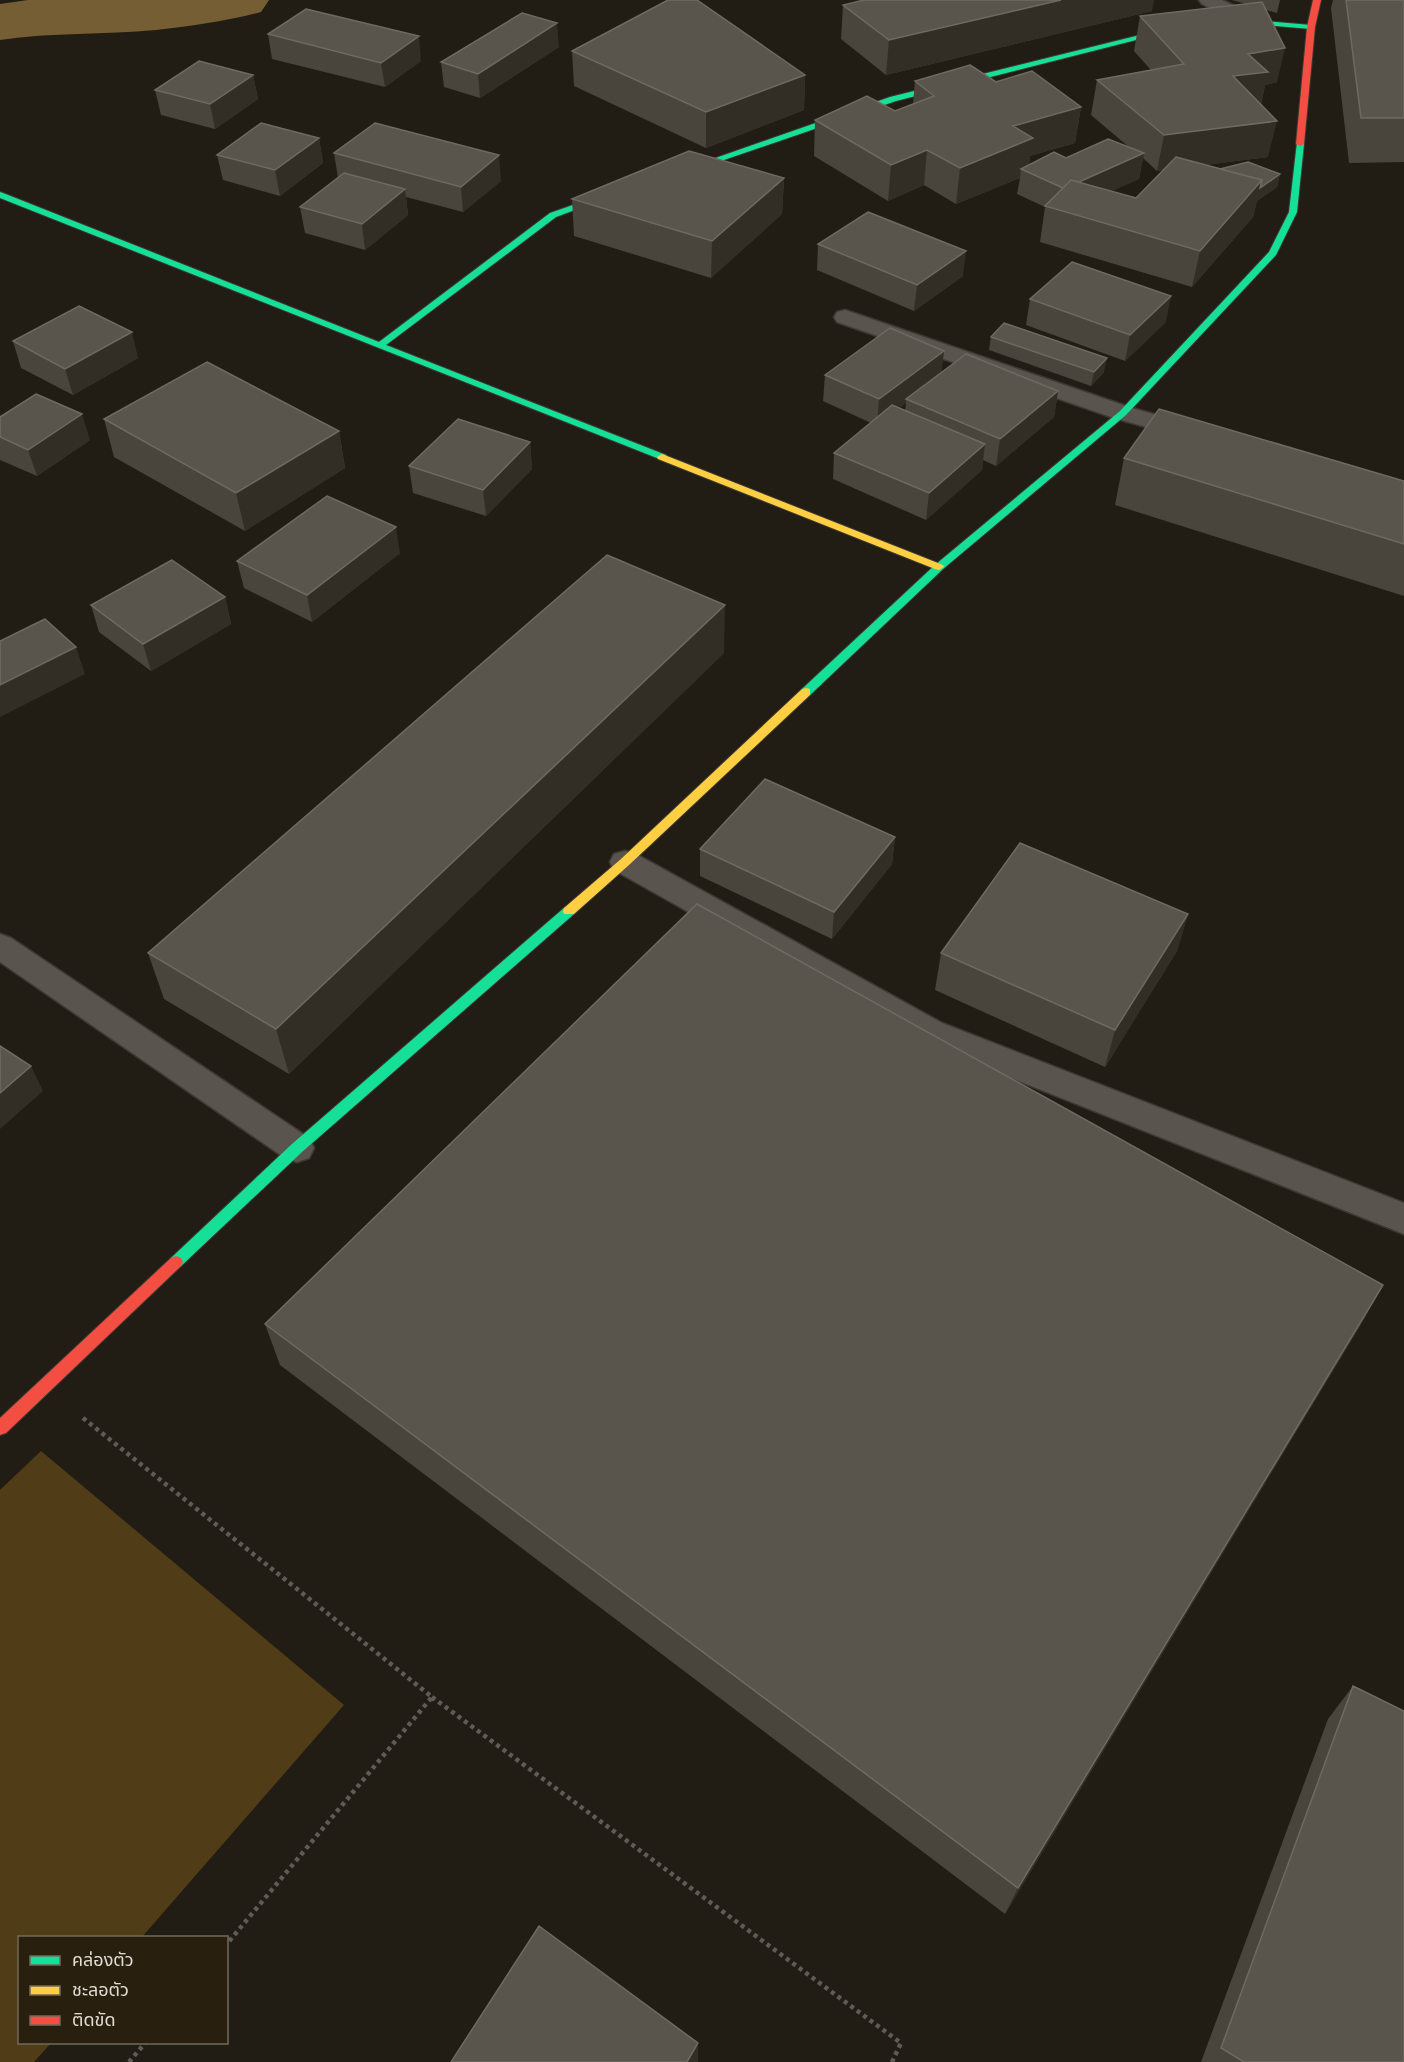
<svg xmlns="http://www.w3.org/2000/svg" width="1404" height="2062" font-family="'Fira Sans','Noto Sans Thai',sans-serif">
<style>
.green{fill:#503c17}
.lines{fill:none;stroke-linecap:round;stroke-linejoin:round}
.river{fill:#765e34;fill-rule:evenodd}
.street-casing{stroke:#3e3933;stroke-width:3}
.fast-casing{stroke:#3e3933;stroke-width:2}
.slow-casing{stroke:#3e3933;stroke-width:2}
.jam-casing{stroke:#3e3933;stroke-width:2}
.path{stroke:#5f5b55;stroke-width:4.5;stroke-dasharray:4 4;stroke-linecap:butt}
.street{fill:#59554e;fill-rule:evenodd}
.fast{fill:#16e098;fill-rule:evenodd}
.slow{fill:#ffcf43;fill-rule:evenodd}
.jam{fill:#f24e42;fill-rule:evenodd}
.wall{fill:#49443c;fill-rule:evenodd}
.shaded-wall{fill:#332e25}
.building{fill:#5a554c;stroke:#6f6a61;stroke-width:1.5}
</style>
<rect width="100%" height="100%" fill="#221d14"/>
<path class="green" d="M41 1451 344 1705 142 1937 20 1938V2042L51 2043 34 2062H0V1490Z"/>
<g class="lines">
<path class="river" d="M28 0H269L261 12C227 21 191 26 156 30 104 35 52 32 0 40V4Z"/>
<defs>
<path id="street" d="M1199 0H1222L1260 18 1262 22 1260 26H1246L1202 4Z
M845 310 1132 408 1202 428 1205 433 1202 438 1193 440 1114 418 837 322 834 317 837 312Z
M625 851 636 854 942 1023 1404 1203V1234L918 1041 614 870 610 862 614 854Z
M0 934 11 938 309 1138 314 1148 309 1158 297 1162 285 1158 0 962Z"/>
<path id="fast" d="M1253 20 1311 25 1315 27 1311 29 1253 24 1229 27 1225 25Z
M1181 30 1185 32 1184 34 1140 39 896 101 677 176 670 174 890 97 1140 35Z
M1297 142 1304 144 1297 212 1276 255 1126 415 943 569 810 695H802V689L935 565 1120 411 1269 252 1289 212Z
M613 191 620 193 556 217 386 345 666 455 667 457 662 460 0 198V192L3 193 379 342 550 213Z
M569 906 574 908 575 911 574 914 302 1152 181 1266 176 1268 171 1266 169 1262 171 1258 292 1144 564 908Z"/>
<path id="slow" d="M662 454 943 565 944 567 939 570 935 569 658 459 657 457Z
M806 688 810 689V695L629 865 574 914H564L563 911 564 908 621 859 802 689Z"/>
<path id="jam" d="M1313 0H1321L1315 27 1304 144 1300 146 1296 144 1307 27Z
M176 1256 181 1258 183 1262 181 1266 6 1433 0 1435V1418L171 1258Z"/>
</defs>
<use href="#street" class="street-casing"/>
<use href="#fast" class="fast-casing"/>
<use href="#slow" class="slow-casing"/>
<use href="#jam" class="jam-casing"/>
<path class="path" d="M83 1418 432 1697 226 1945
M432 1697 901 2043 892 2062
M129 2062 146 2042"/>
<use href="#street" class="street"/>
<use href="#fast" class="fast"/>
<use href="#slow" class="slow"/>
<use href="#jam" class="jam"/>
</g>
<path class="wall" d="M1232 0H1280L1277 13 1266 10 1277 82 1265 85 1261 105 1268 157 1205 165 1220 169 1280 174 1277 187 1257 201 1253 217 1192 287 1040 242 1045 207 1017 194 1020 178 956 204 924 185 888 201 814 156 815 120 895 111 913 104 915 81 996 82 1081 107 1075 143 1030 156 1029 165 1130 148 1091 115 1097 80 1151 70 1134 51 1140 16 1246 4ZM1143 158 1157 171 1164 170 1136 198 1111 191 1139 179Z
M1333 0H1404V162L1349 163 1331 8Z
M843 5 1152 11 886 75 841 39Z
M268 34 421 61 385 87 272 59Z
M559 47 480 98 444 87 441 62Z
M572 51 805 75 804 110 706 148 574 86Z
M253 75 258 99 215 129 161 115 155 90Z
M319 138 323 163 280 196 223 180 217 155Z
M334 153 501 181 463 212 406 197 408 215 365 250 305 233 300 207 338 178Z
M784 178 782 214 711 278 574 236 572 199Z
M818 244 963 276 914 311 817 270Z
M1030 299 1166 322 1125 361 1026 325Z
M991 337 1104 372 1091 386 989 350Z
M13 341 138 358 73 395 21 368Z
M944 351 941 373 1058 391 1054 417 996 466 983 460 982 470 926 520 833 479 834 453 871 423 823 401 825 375ZM906 403 905 411 899 408Z
M0 417 90 440 37 476 0 460Z
M104 419 339 431 345 468 245 531 114 457Z
M530 442 532 469 486 516 413 493 409 466Z
M1124 458 1404 481V596L1115 505Z
M400 553 312 622 244 588 237 561Z
M225 597 231 624 151 671 99 632 91 605Z
M724 653 289 1074 164 999 148 953Z
M895 837 892 864 832 939 700 876V849Z
M1188 914 1177 951 1105 1067 935 990 941 953Z
M1383 1285 1360 1326 1005 1914 280 1365 265 1324Z
M1353 1686 1404 2062H1201L1328 1719Z"/>
<path class="shaded-wall" d="M1061 0H1154L1152 11 886 75 889 40Z
M557 23 559 47 480 98 478 74Z
M419 36 421 61 385 87 381 63Z
M1285 48 1277 82 1265 85 1260 107 1233 76 1248 54Z
M253 75 258 99 215 129 210 104Z
M805 75 804 110 706 148V112Z
M1081 107 1075 143 1030 156 1028 172 1021 169 1020 178 956 204 960 168 1013 126Z
M1277 121 1268 157 1157 171 1164 135Z
M319 138 323 163 280 196 275 170Z
M927 150 924 185 888 201 891 165Z
M1144 153 1139 179 1066 212 1065 189Z
M499 155 501 181 463 212 461 187Z
M1280 174 1277 187 1257 201 1253 217 1192 287 1200 251 1262 180Z
M784 178 782 214 711 278 712 241Z
M405 189 408 215 365 250 362 224Z
M966 251 963 276 914 311 917 285Z
M1171 296 1166 322 1125 361 1130 335Z
M132 332 138 358 73 395 65 369Z
M944 351 941 377 906 399V403L877 426 879 399Z
M1107 358 1104 372 1091 386 1094 372Z
M1058 391 1054 417 996 466 1000 439Z
M82 414 90 440 37 476 28 450Z
M339 431 345 468 245 531 236 493Z
M530 442 532 469 486 516 483 490Z
M985 444 982 470 926 520 929 493Z
M396 527 400 553 312 622 307 595Z
M225 597 231 624 151 671 143 644Z
M725 605 724 653 289 1074 276 1029Z
M76 647 85 674 0 717V685Z
M895 837 892 864 832 939 834 912Z
M1188 914 1177 951 1105 1067 1115 1030Z
M31 1066 43 1091 0 1129V1093Z
M1383 1285 1360 1326 1005 1914 1018 1888Z
M698 2043V2062H687Z"/>
<path class="building" d="M668 0H697L805 75 706 112 572 51Z
M864 0H1061L889 40 843 5Z
M1346 0H1404V118H1361Z
M1262 2 1285 48 1248 54 1268 72 1233 76 1277 121 1164 135 1097 80 1184 64 1140 16Z
M306 9 419 36 381 63 268 34Z
M522 13 557 23 478 74 441 62Z
M199 61 253 75 210 104 155 90Z
M970 65 996 82 1032 71 1081 107 1013 126 1033 138 960 168 927 150 891 165 815 120 867 96 895 111 934 96 915 81Z
M261 123 319 138 275 170 217 155Z
M375 123 499 155 461 187 334 153Z
M1108 139 1144 153 1079 182 1071 180 1063 188 1021 169 1054 152 1066 158Z
M689 151 784 178 712 241 572 199Z
M1176 157 1262 180 1200 251 1045 206 1071 180 1136 198Z
M1248 162 1280 174 1260 188 1262 180 1220 169Z
M344 173 405 189 362 224 300 207Z
M868 212 966 251 917 285 818 244Z
M1072 262 1171 296 1130 335 1030 299Z
M79 306 132 332 65 369 13 341Z
M1004 323 1107 358 1094 372 991 337Z
M890 328 944 351 879 399 825 375Z
M966 354 1058 391 1000 439 906 399Z
M207 362 339 431 236 493 104 419Z
M36 394 82 414 28 450 0 437V417Z
M892 405 985 444 929 493 834 453Z
M1159 409 1404 481V544L1124 458Z
M458 419 530 442 483 490 409 466Z
M327 496 396 527 307 595 237 561Z
M607 555 725 605 276 1029 148 953Z
M172 560 225 597 143 644 91 605Z
M45 619 76 647 0 685V641Z
M765 779 895 837 834 912 700 849Z
M1020 843 1188 914 1115 1030 941 953Z
M697 904 1383 1285 1018 1888 265 1324Z
M0 1046 31 1066 0 1093Z
M1353 1686 1404 1711V2062H1244L1221 2048Z
M539 1926 698 2043 687 2062H451Z"/>
<rect x="18" y="1936" width="210" height="108" fill="#281f0e" stroke="#726a5c" stroke-width="1.5"/>
<rect x="30" y="1956" width="30" height="9" fill="#16e098" stroke="#726a5c" stroke-width="1.5"/>
<text x="72" y="1966" font-size="18" fill="#e2dbd1">คล่องตัว</text>
<rect x="30" y="1986" width="30" height="9" fill="#ffcf43" stroke="#726a5c" stroke-width="1.5"/>
<text x="72" y="1996" font-size="18" fill="#e2dbd1">ชะลอตัว</text>
<rect x="30" y="2016" width="30" height="9" fill="#f24e42" stroke="#726a5c" stroke-width="1.5"/>
<text x="72" y="2026" font-size="18" fill="#e2dbd1">ติดขัด</text>
</svg>
